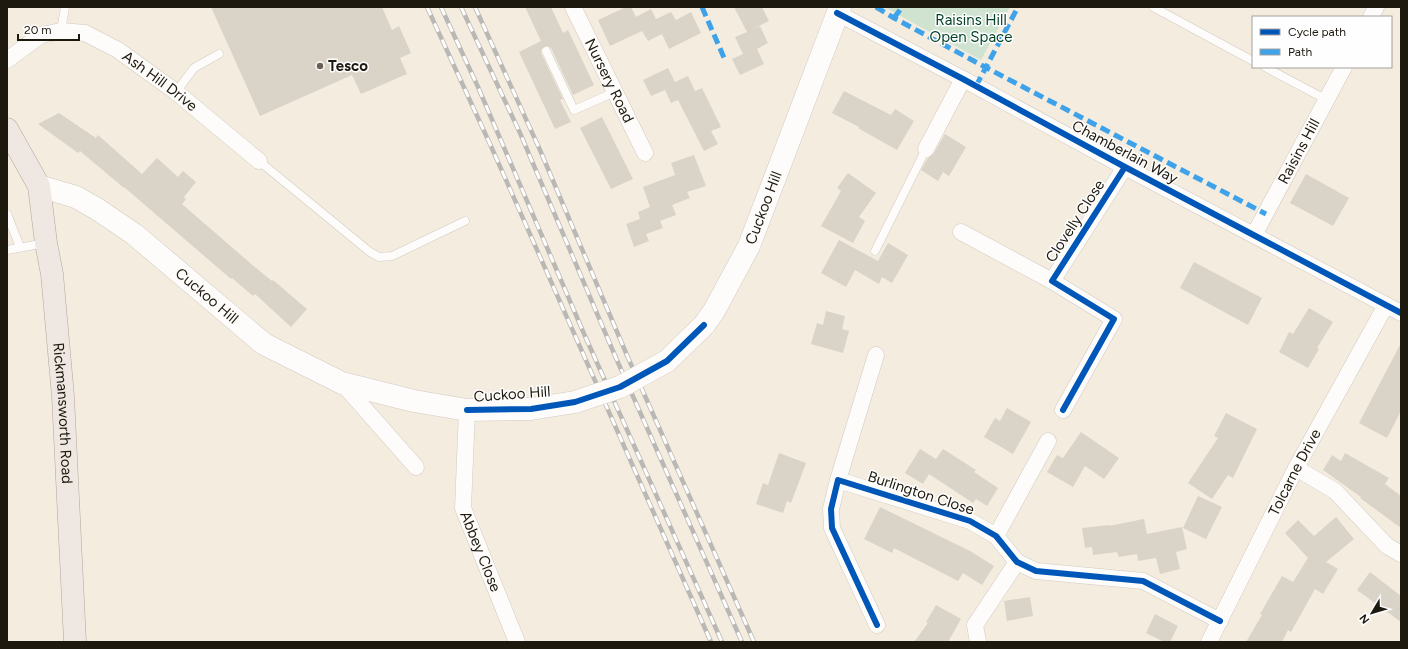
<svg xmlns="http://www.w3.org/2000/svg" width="1408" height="649" font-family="Figtree,sans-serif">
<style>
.green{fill:#d0e3d0}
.building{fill:#dad3c8}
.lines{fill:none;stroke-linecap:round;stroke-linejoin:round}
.service-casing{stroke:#d1cabf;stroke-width:9}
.minor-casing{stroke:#d1cabf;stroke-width:17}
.secondary-casing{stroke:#d1cabf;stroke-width:23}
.primary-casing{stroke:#b4a59a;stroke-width:23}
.service{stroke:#fdfcfa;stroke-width:8}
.minor{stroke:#fdfcfa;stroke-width:16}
.secondary{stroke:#fdfcfa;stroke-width:22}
.primary{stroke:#efe8e2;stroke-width:22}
.rail-casing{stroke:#bab8b4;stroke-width:4.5}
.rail{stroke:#fefefe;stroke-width:3;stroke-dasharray:9;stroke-linecap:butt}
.secondary-bridge-casing{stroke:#d1cabf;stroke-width:23;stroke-linecap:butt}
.secondary-bridge{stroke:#fdfcfa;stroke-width:22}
.quiet{stroke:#3da2e9;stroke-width:5;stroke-dasharray:10 5;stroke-linecap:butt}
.cycleway-casing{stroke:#fefefe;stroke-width:8}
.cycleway{stroke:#0057b8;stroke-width:6}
.poi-dot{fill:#696357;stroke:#fefefe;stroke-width:1.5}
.labels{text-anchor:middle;stroke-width:3;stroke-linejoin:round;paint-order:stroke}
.park-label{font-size:15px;fill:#013f26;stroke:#fefefe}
.poi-label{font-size:15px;font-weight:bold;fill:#1e190e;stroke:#fefefe;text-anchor:start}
.street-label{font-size:15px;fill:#1e190e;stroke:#fefefe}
</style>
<rect width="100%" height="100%" fill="#f4ecdf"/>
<path class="green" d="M884 7H1010L981 60Z"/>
<path class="building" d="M211 7H382L392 30 399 26 411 53 400 58 407 74 361 94 352 75 260 116Z
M525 7H551L563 33 568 30 594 85 573 95 551 48 547 46 542 48 541 53 563 99 560 100 571 122 555 129 519 52 541 41Z
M626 7H631L636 17 651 9 656 19 671 12 676 20 691 12 701 33 669 49 662 34 648 41 642 31 610 46 598 20Z
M734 7H762L769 21 751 30 760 26 768 43 757 49 764 64 740 75 732 59 743 54 735 37 747 32Z
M668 68 675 82 688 76 695 91 702 88 721 127 711 131 718 144 704 151 678 100 671 103 665 90 651 96 643 80Z
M844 91 891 115 895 109 914 121 897 150 858 128 859 127 832 113Z
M59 113 96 138 98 135 142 174 157 158 178 177 183 171 196 182 184 197 186 199 182 204 250 263 272 281 273 280 307 309 291 327 255 294 253 296 232 278 231 279 124 187V188L80 151 78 153 38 124Z
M602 117 633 179 611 189 580 128Z
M945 134 966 147 949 176 943 172 938 181 921 170 928 158 934 153Z
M694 155 706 186 687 192 690 198 672 205 676 215 660 221 663 228 646 234 649 241 634 247 626 224 640 219 638 212 650 207 643 187 675 175 671 163Z
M848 173 876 193 859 217 865 221 853 243 821 226 841 191 837 188Z
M1306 174 1349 198 1333 226 1290 203Z
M839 240 878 261 888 243 908 255 892 283 882 277 879 284 855 270 846 287 821 273Z
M1194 262 1262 298 1248 325 1180 288Z
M1309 308 1333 322 1317 348 1319 349 1308 368 1279 352 1289 332 1293 334Z
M826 311 845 316 842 329 849 331 843 353 811 344 817 323 823 325Z
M1401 343V411L1387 438 1359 423Z
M1007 408 1031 422 1013 454 984 437 995 418 1000 421Z
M1226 413 1257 429 1233 478 1228 475 1212 499 1188 483 1218 438 1214 436Z
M1081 432 1119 458 1104 479 1085 466 1073 487 1047 472 1057 455 1063 458Z
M920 449 936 459 943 449 976 470 974 472 998 488 987 506 976 499 973 503 929 474 923 484 905 473Z
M779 453 806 463 791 503 787 501 783 513 756 504 763 483 768 485Z
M1345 453 1389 478 1385 484 1401 496V528L1360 498 1361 497 1323 470 1332 455 1341 461Z
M1198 496 1222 507 1206 539 1183 528Z
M880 507 970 551 994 566 982 585 963 573 958 581 894 548 892 553 864 539Z
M1336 517 1354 539 1326 562 1338 569 1323 594 1315 589 1291 632 1288 630 1282 642H1246L1262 615 1260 614 1282 576 1293 582 1308 558 1285 533 1298 520 1314 536Z
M1144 519 1147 534 1182 527 1187 549 1176 552 1180 569 1160 574 1156 558 1138 561 1137 554 1119 557 1117 552 1093 555 1092 547 1085 548 1082 528 1109 525V526Z
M1370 572 1401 596V622L1357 590Z
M1030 597 1033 616 1007 621 1004 601Z
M936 605 961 619 948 642H914L928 623 926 622Z
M1155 614 1178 626 1170 642H1164L1146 633Z"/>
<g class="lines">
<defs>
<path id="service" d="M1153 7 1253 61
M61 31 65 7
M546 51 574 110 615 92
M1265 67 1327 100
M176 92 194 68 219 54
M259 161 370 252 379 257 392 256 465 221
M7 214 20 247
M7 250 46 243
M875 251 926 149"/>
<g id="minor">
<path id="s1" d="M573 7 645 153"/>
<path d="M837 13 963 79 1125 167 1401 313"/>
<path d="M1371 17 1376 7"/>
<path id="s2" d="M7 60 41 35 61 31 85 33 118 50 176 92 259 161"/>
<path d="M926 149 963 79"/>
<path d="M961 232 1052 281"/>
<path id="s3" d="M1254 235 1344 67"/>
<path d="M342 383 416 467"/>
<path id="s4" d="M467 410 463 508 517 642"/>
<path d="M1063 410 1114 319 1052 281 1125 167"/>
<path d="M1296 468 1335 491 1387 546 1401 554"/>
<path d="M838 480 876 355"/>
<path d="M996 536 1048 441"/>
<path d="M877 625 832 528 831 509 838 480 970 521 996 536 1017 562 1036 571 1143 581 1220 621"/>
<path d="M978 642 975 625 1017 562"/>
<path id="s5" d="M1209 642 1296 468 1386 305"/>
</g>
<g id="secondary">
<path id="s6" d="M39 186 76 197 97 209 134 234 264 344 342 383 414 401 467 410 531 409"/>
<path id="s7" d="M704 325 714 311 749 246 840 7"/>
</g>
<g id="primary">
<path id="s8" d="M7 129 39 186 46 243 52 274 63 396 75 642"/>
</g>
</defs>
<use href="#service" class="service-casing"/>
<use href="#minor" class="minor-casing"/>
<use href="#secondary" class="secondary-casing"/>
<use href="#primary" class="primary-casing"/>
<use href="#service" class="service"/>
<use href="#minor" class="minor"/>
<use href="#secondary" class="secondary"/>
<use href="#primary" class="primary"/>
<defs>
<path id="rail" d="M427 7 490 144 711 642
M441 7 478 87 585 336 722 642
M461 7 520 133 616 358 742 642
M475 7 540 150 626 353 754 642"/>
</defs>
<use href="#rail" class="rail-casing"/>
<use href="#rail" class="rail"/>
<defs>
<path id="secondary-bridge" d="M531 409 575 402 620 387 667 361 704 325"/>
</defs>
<use href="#secondary-bridge" class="secondary-bridge-casing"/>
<use href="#secondary-bridge" class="secondary-bridge"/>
<path class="quiet" d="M702 7 725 60
M876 7 894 18 985 67 1266 214
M894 18 902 7
M976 86 1018 7"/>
<defs>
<path id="cycleway" d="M837 13 963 79 1125 167 1401 313
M467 410 531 409 575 402 620 387 667 361 704 325
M1063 410 1114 319 1052 281 1125 167
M877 625 832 528 831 509 838 480 970 521 996 536 1017 562 1036 571 1143 581 1220 621"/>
</defs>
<use href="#cycleway" class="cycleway-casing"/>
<use href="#cycleway" class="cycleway"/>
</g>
<circle class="poi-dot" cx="320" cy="66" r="4"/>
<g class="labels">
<g class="park-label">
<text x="971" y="25">Raisins Hill<tspan x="971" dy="17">Open Space</tspan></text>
</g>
<g class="poi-label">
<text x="328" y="71">Tesco</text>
</g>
<g class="street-label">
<text dy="5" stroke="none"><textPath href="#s1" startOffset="82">Nursery Road</textPath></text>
<text dy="5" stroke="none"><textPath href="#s2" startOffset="176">Ash Hill Drive</textPath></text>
<text dy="5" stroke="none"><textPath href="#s3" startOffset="95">Raisins Hill</textPath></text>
<text transform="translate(1125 152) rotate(28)" y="5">Chamberlain Way</text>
<text dy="5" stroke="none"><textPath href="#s7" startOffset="132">Cuckoo Hill</textPath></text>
<text transform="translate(1075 221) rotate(-57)" y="5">Clovelly Close</text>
<text dy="5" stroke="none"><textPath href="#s6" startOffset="203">Cuckoo Hill</textPath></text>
<text transform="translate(512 394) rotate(-4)" y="5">Cuckoo Hill</text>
<text dy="5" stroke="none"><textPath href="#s8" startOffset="294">Rickmansworth Road</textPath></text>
<text dy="5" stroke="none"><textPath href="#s5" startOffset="190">Tolcarne Drive</textPath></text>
<text transform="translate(921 493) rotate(18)" y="5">Burlington Close</text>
<text dy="5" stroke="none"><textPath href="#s4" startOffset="145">Abbey Close</textPath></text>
</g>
</g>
<rect width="1408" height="649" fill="none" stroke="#1e190e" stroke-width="16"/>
<rect x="1252" y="16" width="140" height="52" fill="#fefefe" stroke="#a4a29e"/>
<rect x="1260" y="29" width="20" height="6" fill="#0057b8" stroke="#a4a29e"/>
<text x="1288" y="36" font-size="12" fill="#1e190e">Cycle path</text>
<rect x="1260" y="49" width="20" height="6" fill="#3da2e9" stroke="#a4a29e"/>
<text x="1288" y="56" font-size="12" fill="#1e190e">Path</text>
<g transform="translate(1372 613) rotate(232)" stroke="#fefefe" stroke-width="3" paint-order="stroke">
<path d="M0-3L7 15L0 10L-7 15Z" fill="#1e190e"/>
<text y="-6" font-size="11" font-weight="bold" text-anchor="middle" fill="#1e190e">N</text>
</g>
<path d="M18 34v6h61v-6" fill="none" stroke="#1e190e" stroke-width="2"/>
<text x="24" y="34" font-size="12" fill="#1e190e" stroke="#fefefe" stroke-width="3" paint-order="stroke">20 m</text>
</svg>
